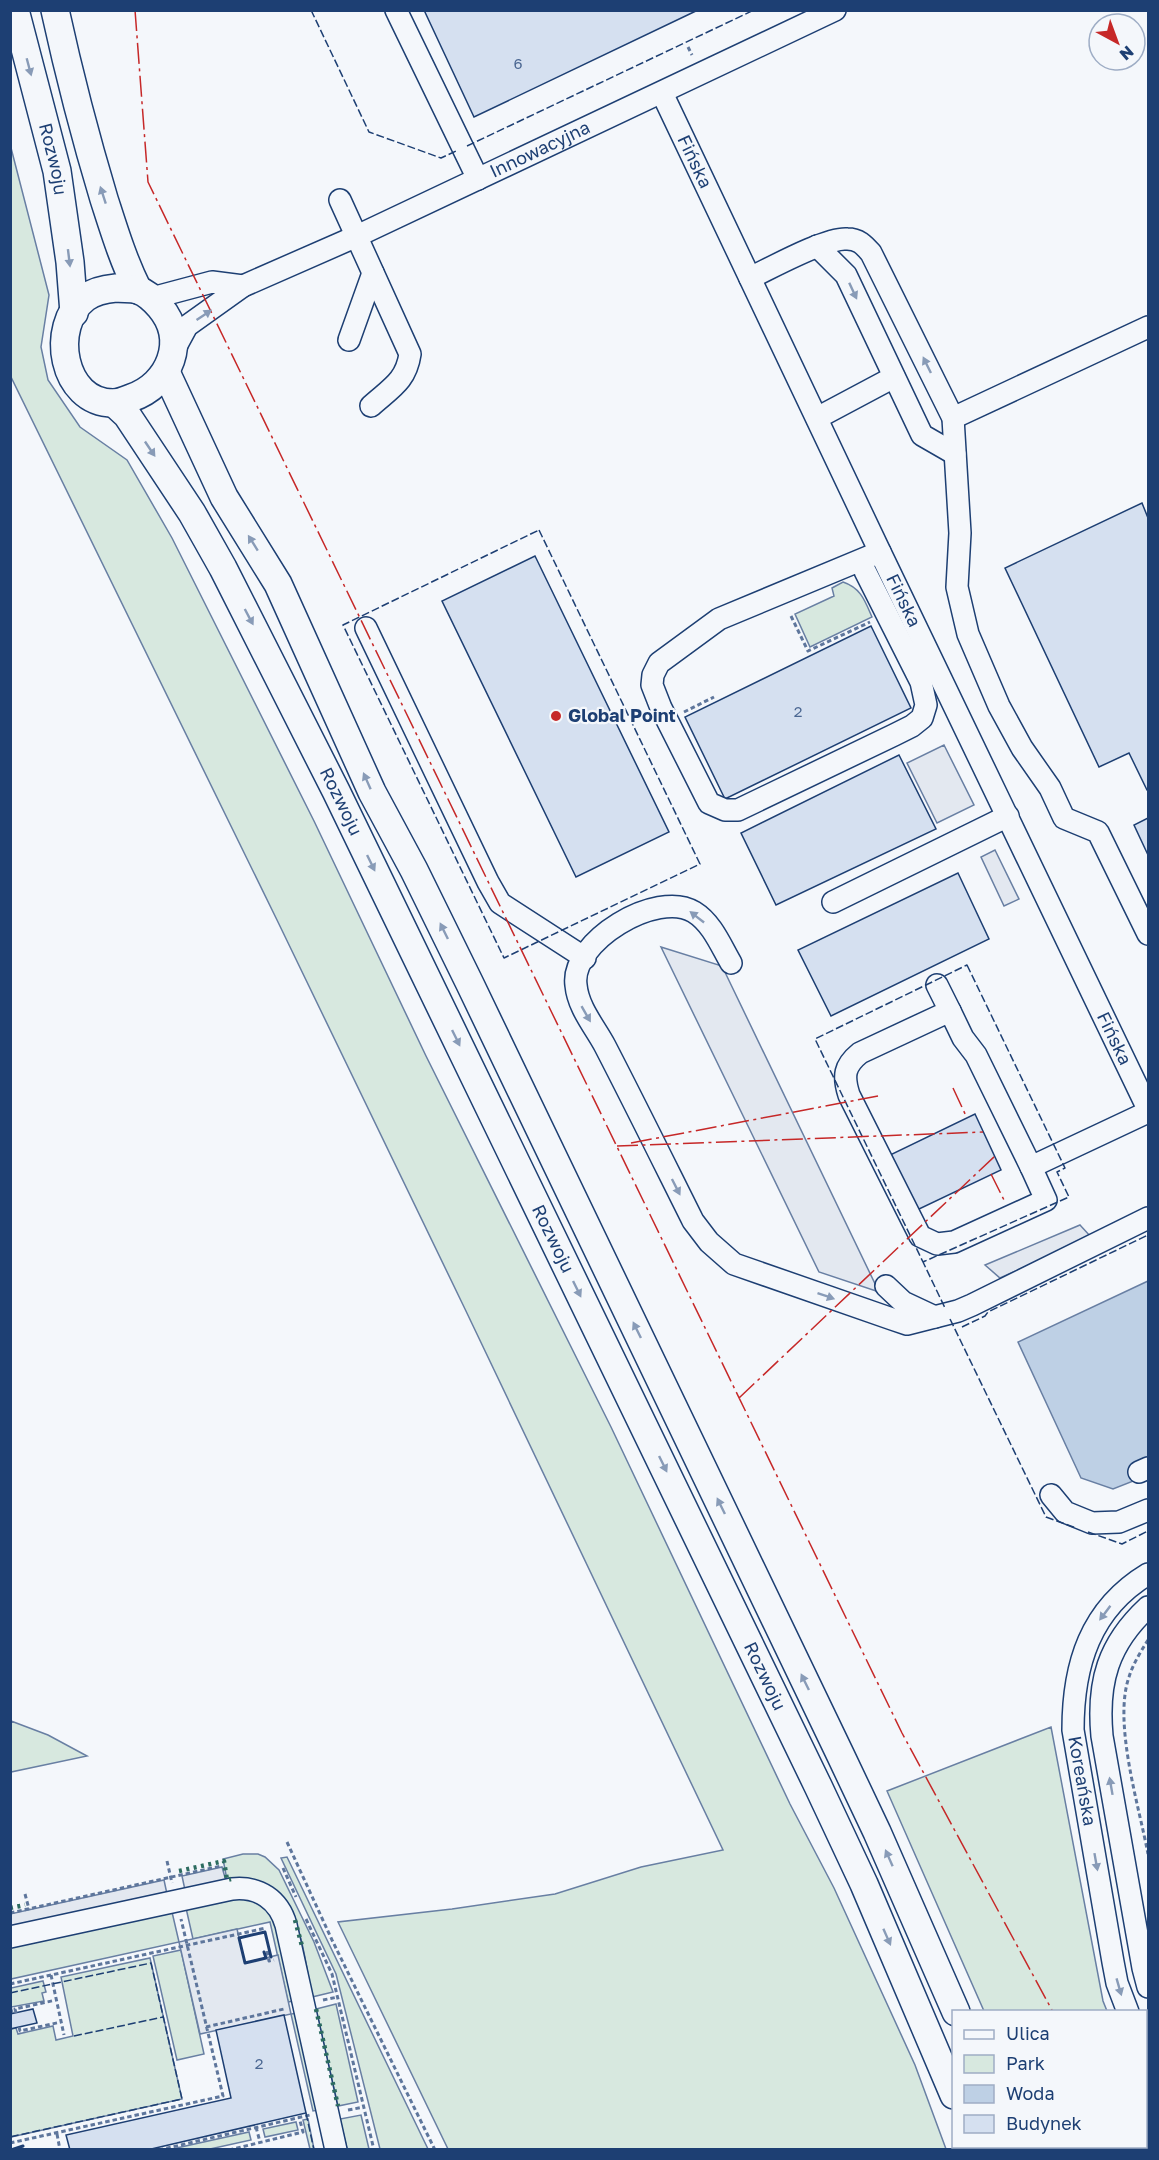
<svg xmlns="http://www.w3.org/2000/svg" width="1159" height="2160" font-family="'Golos Text',sans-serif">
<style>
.green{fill:#d7e8df;stroke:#687fa3;stroke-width:1.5}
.parking{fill:#e3e8f0;stroke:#687fa3;stroke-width:1.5}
.water{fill:#bed0e5;stroke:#687fa3;stroke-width:1.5}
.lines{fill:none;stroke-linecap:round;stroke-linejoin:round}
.stream{stroke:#bed0e5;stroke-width:5}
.building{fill:#d5e0f0;stroke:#1d3f73;stroke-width:1.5}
.minor-casing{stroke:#1d3f73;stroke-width:24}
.major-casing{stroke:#1d3f73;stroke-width:30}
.path{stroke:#5e769c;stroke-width:3;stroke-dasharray:4.5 3;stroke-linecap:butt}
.minor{stroke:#f4f7fb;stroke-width:21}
.major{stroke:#f4f7fb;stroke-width:27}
.hedge{stroke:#2c6c60;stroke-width:4.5;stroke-dasharray:3 4.5;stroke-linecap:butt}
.fence{stroke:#1d3f73;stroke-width:1.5;stroke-dasharray:8 3;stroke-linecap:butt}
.wall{stroke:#1d3f73;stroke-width:3}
.power{stroke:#c62828;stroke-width:1.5;stroke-dasharray:21 4.5 3 4.5;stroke-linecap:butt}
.oneway{fill:#889bb7}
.poi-dot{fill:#c62828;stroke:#f4f7fb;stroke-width:2}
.labels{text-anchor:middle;stroke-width:4.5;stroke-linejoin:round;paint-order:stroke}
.number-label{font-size:15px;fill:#4b6792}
.street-label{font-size:18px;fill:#1d3f73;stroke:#f4f7fb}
.poi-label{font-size:18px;font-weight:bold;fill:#1d3f73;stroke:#f4f7fb;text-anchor:start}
</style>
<rect width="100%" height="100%" fill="#f4f7fb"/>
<path class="green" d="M10 144 49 295 41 347 48 380 80 427 127 460 172 538 314 821 426 1056 611 1427 790 1804 834 1888 915 2065 946 2149H448L338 1922 452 1909 555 1894 641 1867 723 1850 465 1309 277 920 11 377Z
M843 582C861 588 865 601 872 617L810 647 795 614 834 596 832 588Z
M11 1721 48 1735 87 1756 11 1772Z
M1051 1727 1103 2001 1107 2011H984L887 1791Z
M243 1854H258L265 1857 279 1870 314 1942 333 1992 312 1997C302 1946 299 1868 227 1880L223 1859Z
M287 1857 428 2149H380L336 1974 281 1858Z
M231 1897 259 1902 276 1920 293 2001 288 2002 270 1922 193 1939 186 1908Z
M172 1912 179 1942 11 1979 10 1947Z
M181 1950 204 2054 177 2060 153 1956Z
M150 1958 182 2099 11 2137V2029L16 2028 18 2034 53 2026 56 2040 73 2036 61 1977Z
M43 1981 46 1992 42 1993 44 2001 11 2007 13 2013 11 2014V1988Z
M336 2004 358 2102 338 2106 316 2009Z
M297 2013 319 2110 313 2111 291 2014Z
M1146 2073 1148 2075V2149H1044L1042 2147 1146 2146Z
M361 2115 369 2149H347L340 2119Z
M308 2119 314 2149H310L303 2120Z
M296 2122 298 2130 265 2137 263 2129Z
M249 2132 251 2140 210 2149H172Z"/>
<path class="parking" d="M944 745 974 805 937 823 907 763Z
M995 850 1019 899 1004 906 981 857Z
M661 947 722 966 879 1292 819 1272Z
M1080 1225 1091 1237 1000 1278 985 1265Z
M222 1867 226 1881 185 1890 182 1876Z
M164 1880 167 1894 11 1929 10 1914Z
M237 1929 245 1963 278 1955 291 2014 200 2034 179 1942Z"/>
<path class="water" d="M1148 1281V1459L1141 1478 1113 1489 1081 1478 1018 1342Z"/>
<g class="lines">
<path class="stream" d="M1049 2146 1050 2150"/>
</g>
<path class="building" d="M424 10H698L474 117Z
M1142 503 1148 518V790H1147L1129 753 1099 767 1005 568Z
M535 556 669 832 576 877 442 601Z
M871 626 911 708 725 799 685 717Z
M899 755 936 829 776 905 741 833Z
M1148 818V855L1134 825Z
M958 873 989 939 831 1016 798 950Z
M975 1114 1001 1170 917 1210 890 1155Z
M33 2009 37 2023 10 2029V2014Z
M284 2015 306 2113 147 2150H70L66 2135 231 2098 216 2030Z"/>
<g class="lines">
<defs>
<g id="minor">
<path d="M396 10 478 179"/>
<path id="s1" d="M662 93 880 552 1148 1109"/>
<path d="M340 200 410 354C406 381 391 388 371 406"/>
<path d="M817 246 846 275 922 435 955 454"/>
<path d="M750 278C771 268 827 237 847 239 859 239 864 245 871 253L953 418 960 533 957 587 968 634 999 706 1022 748 1050 788 1064 818 1098 832 1148 934"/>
<path d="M152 298 212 282 243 286"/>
<path d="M349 340 373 273"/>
<path id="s2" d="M174 350 187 326 243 286 357 236 835 10"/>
<path d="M817 418 894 377"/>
<path d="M953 418 1148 327"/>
<path d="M865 571 921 682 926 705 922 718 912 726 894 735 738 810H725L709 803 661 708 652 685 653 675 659 663 719 619 880 552"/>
<path d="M366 628 488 882 500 903 585 958"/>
<path d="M833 902 1008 816"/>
<path d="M731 963C721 946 712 923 694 912 657 889 570 942 576 985 578 1008 595 1027 605 1046 635 1104 664 1163 693 1221L709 1242 734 1264 892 1319 907 1324 958 1311 972 1305 1148 1218"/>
<path d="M937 985 950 1011 860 1053C844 1066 843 1076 849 1095L920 1236 937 1244 954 1242 1046 1200 1031 1167 1148 1112"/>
<path d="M950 1011 963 1038 976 1055 1031 1167"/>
<path d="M886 1286 903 1302 935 1317"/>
<path d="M1139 1472 1148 1468"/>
<path d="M1051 1495 1065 1512 1092 1523 1119 1522 1148 1510"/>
<path d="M1148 1607C1108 1644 1097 1682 1102 1736L1143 1968 1148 1987"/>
<path d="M10 1937 232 1889C259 1886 279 1900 286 1925L336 2150"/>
<path d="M1128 2012 1117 1983 1113 1962 1073 1730C1073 1665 1090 1609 1148 1574"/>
<path d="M1146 2042 1148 2046"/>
</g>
<g id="major">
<path id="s3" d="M15 10 57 171 70 262 74 313"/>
<path d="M55 10C69 74 85 136 104 199 114 230 123 260 138 290"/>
<path d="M116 288C123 289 132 288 138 290 147 293 154 300 160 307 188 340 170 385 131 398 126 400 119 403 113 403 62 403 49 326 85 298 94 291 105 289 116 288Z"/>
<path d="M166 372 224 497 278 584 372 792 414 870 470 984 840 1754 877 1832 956 2012"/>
<path id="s4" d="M114 403 127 415 192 513 223 568 336 791 818 1786 864 1884 954 2095"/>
<path d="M973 2146 974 2150"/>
<path d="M1009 2146 1010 2150"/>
</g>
</defs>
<use href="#minor" class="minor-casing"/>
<use href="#major" class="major-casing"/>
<path class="path" d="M688 47 692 55
M791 616 808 651 870 622
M684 712 714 697
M1148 1640C1141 1651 1133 1664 1129 1677 1113 1723 1139 1806 1148 1854
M287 1842 332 1940 435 2150
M167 1861 172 1883
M283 1868 296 1897
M25 1894 29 1909
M10 1913 221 1866
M306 1919 332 1974 374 2150
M267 1951 269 1961 274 1960
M51 1975 64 2035
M10 1984 266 1928
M323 2000 338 1997
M16 2013 15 2009 56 2000
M19 2027 20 2031 61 2022
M206 2027 284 2009
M348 2110 364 2107
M256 2127 260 2142
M57 2134 60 2150
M10 2143 223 2096 181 1919
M159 2150 310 2115
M229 2150 303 2132 299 2117"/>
<use href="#minor" class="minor"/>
<use href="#major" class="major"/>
<path class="hedge" d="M179 1871 224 1861 227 1880 231 1879
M10 1908 25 1905
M295 1920 302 1946
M316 2009 338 2106"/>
<path class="fence" d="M311 10 369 132 441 158 456 151
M467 146 754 10
M539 530 700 864 504 958 343 625Z
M967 965 1065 1168 1057 1172 1069 1197 923 1262 815 1039Z
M925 1261 923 1262 945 1308
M950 1319 1046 1517 1076 1528
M962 1327 985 1316 988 1312 1148 1235
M1088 1532 1122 1544 1148 1531
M10 1993 151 1963 182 2099 10 2137
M74 2036 163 2017
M306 2113 314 2150"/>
<path class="wall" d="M264 1952 266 1958 245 1963 239 1938 265 1932 271 1957
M11 2150 23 2146"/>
<path class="power" d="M135 10 148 182 902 1733 1053 2012
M953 1088 967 1118
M631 1143 878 1096
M617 1146 983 1132
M991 1174 1005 1202
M739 1398 995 1156
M1126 2146 1128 2150"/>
</g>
<defs><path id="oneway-solid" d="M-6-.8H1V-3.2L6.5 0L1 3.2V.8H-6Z" transform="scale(1.5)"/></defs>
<g class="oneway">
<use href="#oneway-solid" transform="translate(29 67) rotate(75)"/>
<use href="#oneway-solid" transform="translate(103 195) rotate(-108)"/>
<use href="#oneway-solid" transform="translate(69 258) rotate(83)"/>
<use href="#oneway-solid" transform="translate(853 291) rotate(65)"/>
<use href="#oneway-solid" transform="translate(204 315) rotate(-34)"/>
<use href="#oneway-solid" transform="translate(927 365) rotate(-116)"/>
<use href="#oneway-solid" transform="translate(150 449) rotate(56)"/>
<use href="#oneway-solid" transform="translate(253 543) rotate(-122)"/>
<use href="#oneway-solid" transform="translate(249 617) rotate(62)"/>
<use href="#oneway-solid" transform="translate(367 781) rotate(-114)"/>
<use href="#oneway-solid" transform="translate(371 863) rotate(64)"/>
<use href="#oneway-solid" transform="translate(697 917) rotate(-142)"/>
<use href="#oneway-solid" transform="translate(444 931) rotate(-116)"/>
<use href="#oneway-solid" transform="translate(586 1014) rotate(60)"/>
<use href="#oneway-solid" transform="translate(456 1038) rotate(64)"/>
<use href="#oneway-solid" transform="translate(676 1187) rotate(63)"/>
<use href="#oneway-solid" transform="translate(577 1289) rotate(64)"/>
<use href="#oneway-solid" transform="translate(826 1296) rotate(19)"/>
<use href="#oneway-solid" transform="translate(637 1330) rotate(-116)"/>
<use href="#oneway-solid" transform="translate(663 1464) rotate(64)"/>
<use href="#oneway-solid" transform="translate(721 1506) rotate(-116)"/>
<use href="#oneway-solid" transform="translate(1105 1613) rotate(127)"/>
<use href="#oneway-solid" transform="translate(805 1682) rotate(-116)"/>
<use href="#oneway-solid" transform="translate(1111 1786) rotate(-100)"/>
<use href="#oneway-solid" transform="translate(889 1858) rotate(-114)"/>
<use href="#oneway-solid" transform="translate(1096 1862) rotate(80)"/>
<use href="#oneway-solid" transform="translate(887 1937) rotate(66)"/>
<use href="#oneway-solid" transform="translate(1119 1987) rotate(74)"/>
</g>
<circle class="poi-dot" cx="556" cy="716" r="6"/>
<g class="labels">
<g class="number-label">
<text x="518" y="69">6</text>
<text x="798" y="717">2</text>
<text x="259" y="2069">2</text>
</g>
<g class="street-label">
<text dy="6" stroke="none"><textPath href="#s2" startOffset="423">Innowacyjna</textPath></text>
<text dy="6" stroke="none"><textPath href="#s3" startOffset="154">Rozwoju</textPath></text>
<text dy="6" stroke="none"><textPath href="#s1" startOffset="76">Fińska</textPath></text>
<text dy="6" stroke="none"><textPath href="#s1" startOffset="562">Fińska</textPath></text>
<text dy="6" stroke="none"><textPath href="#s4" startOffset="460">Rozwoju</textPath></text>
<text dy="6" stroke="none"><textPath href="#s1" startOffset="1048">Fińska</textPath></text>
<text dy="6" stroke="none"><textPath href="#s4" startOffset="946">Rozwoju</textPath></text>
<text dy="6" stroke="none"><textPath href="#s4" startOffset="1432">Rozwoju</textPath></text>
<text transform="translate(1082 1781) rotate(80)" y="6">Koreańska</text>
</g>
<g class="poi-label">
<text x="568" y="722">Global Point</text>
</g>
</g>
<rect width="1159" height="2160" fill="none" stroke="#1d3f73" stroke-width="24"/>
<rect x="952" y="2010" width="195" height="138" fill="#f4f7fb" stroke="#9eadc5" stroke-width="1.5"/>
<rect x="964" y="2030" width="30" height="9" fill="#f4f7fb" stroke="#9eadc5" stroke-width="1.5"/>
<text x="1006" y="2040" font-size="18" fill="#1d3f73">Ulica</text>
<rect x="964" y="2055" width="30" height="18" fill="#d7e8df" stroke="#9eadc5" stroke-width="1.5"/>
<text x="1006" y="2070" font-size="18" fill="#1d3f73">Park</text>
<rect x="964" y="2085" width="30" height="18" fill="#bed0e5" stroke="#9eadc5" stroke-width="1.5"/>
<text x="1006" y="2100" font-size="18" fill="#1d3f73">Woda</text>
<rect x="964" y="2115" width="30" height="18" fill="#d5e0f0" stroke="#9eadc5" stroke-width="1.5"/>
<text x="1006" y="2130" font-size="18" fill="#1d3f73">Budynek</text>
<g transform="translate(1117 42) rotate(139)"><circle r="28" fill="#f4f7fb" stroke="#9eadc5" stroke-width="1.5"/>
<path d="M0-4.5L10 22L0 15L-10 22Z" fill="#c62828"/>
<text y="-9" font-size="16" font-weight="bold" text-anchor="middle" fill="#1d3f73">N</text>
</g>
</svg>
